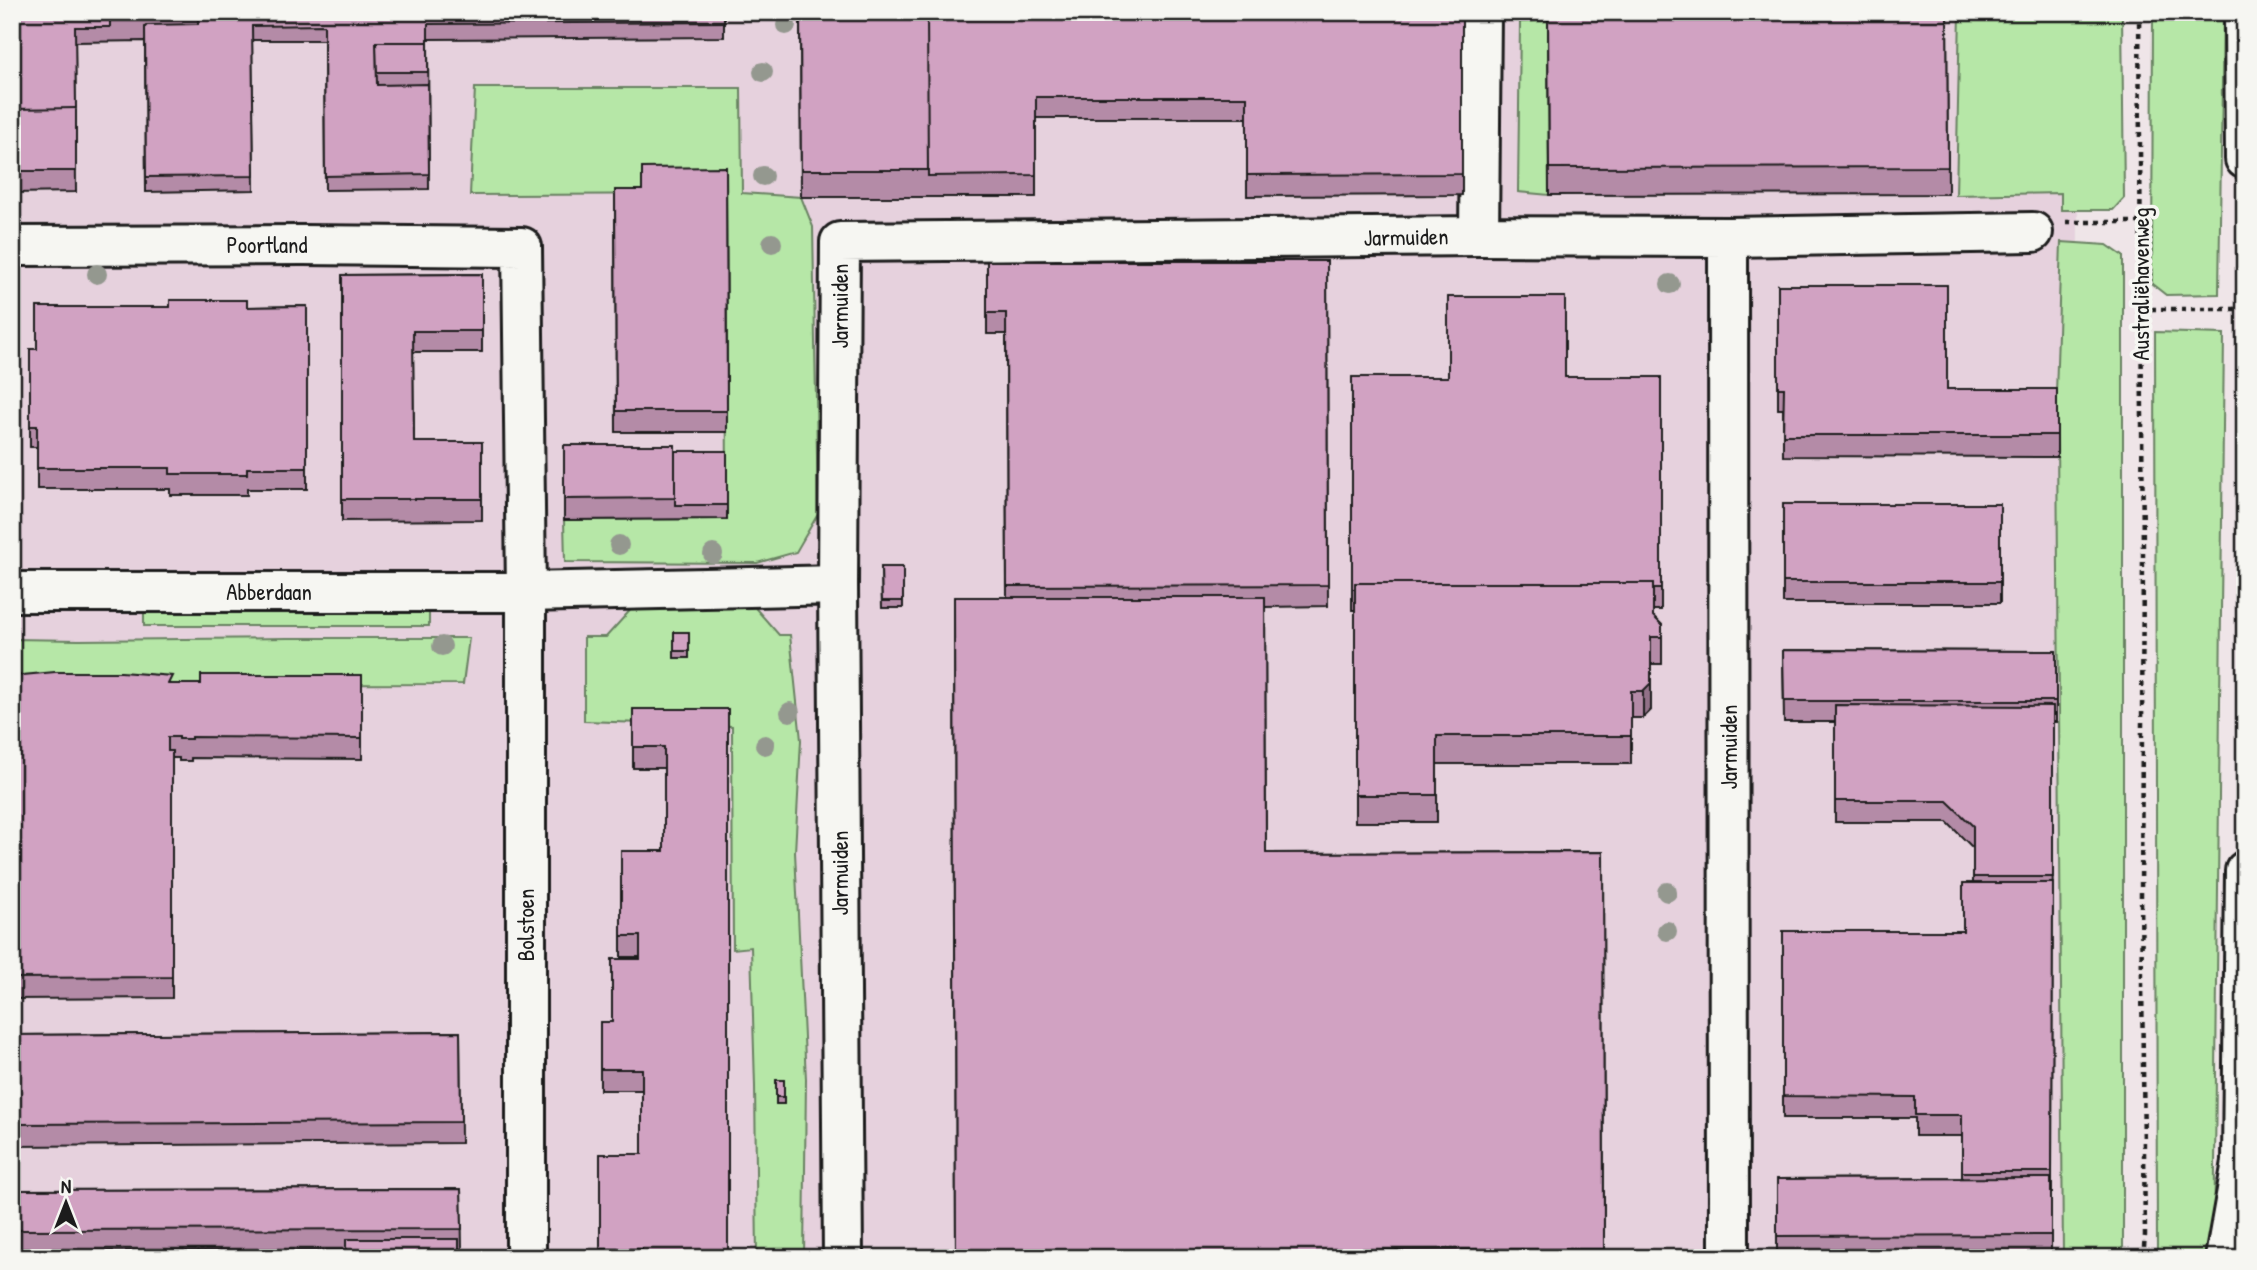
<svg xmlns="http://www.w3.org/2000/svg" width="2257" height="1270" font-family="'Patrick Hand',sans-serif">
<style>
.built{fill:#e6d1dd}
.green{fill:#b6e7a7;stroke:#698262;stroke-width:2}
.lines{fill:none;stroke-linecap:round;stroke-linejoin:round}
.minor-casing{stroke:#1c1c1c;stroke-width:44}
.major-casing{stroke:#1c1c1c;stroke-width:44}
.path{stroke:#1c1c1c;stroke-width:4.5;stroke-dasharray:5 5;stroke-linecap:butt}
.minor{stroke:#f6f6f2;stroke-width:38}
.major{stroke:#f6f6f2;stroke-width:38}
.tree{fill:#94988f}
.wall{fill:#b48ba7;stroke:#1c1c1c;stroke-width:2}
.shaded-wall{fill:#927188;stroke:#1c1c1c;stroke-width:2}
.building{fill:#d1a2c2;stroke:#1c1c1c;stroke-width:2}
.labels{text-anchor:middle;stroke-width:7;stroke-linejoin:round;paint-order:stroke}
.street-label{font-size:23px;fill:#1c1c1c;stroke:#f6f6f2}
</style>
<rect width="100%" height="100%" fill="#efe5e8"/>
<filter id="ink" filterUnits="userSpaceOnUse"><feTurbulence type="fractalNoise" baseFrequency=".0143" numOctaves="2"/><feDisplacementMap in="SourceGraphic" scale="14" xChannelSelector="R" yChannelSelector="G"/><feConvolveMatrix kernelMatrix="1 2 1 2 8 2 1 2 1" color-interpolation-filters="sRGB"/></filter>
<g filter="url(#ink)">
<path class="built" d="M12 12H2078L2077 1258H12Z"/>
<path class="green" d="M1960 12H2122L2124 198 2113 210H2061V193L1956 195Z
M2153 12H2223L2219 294 2166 295 2152 284Z
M1549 20V195L1518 192 1520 22Z
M475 88H741L742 193 801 197 813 227 818 514 796 552 757 563 565 562 564 520 727 519 726 194 470 195Z
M2061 242 2107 245 2123 256V1258H2063L2057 434 2055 424Z
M2155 332 2224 334 2214 1258H2157Z
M750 602 779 635H790L801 740 795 852 806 1079 804 1258H757L755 1086 751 947 733 949 732 726 584 721V637H606L635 605Z
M144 607H429V626H144Z
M288 638H469L463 684 12 685V639L79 640Z"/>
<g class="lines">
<defs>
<path id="minor" d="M2244 12 2245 159
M1479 236 1481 12
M1728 237 1729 1258
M12 246 303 245 522 247 526 592V1258
M838 585 840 242 1479 236 1728 237 2033 232
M2245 871 2242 1162 2245 1183
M2225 1258 2242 1162"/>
<path id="major" d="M12 592H526L838 585 843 1258"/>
</defs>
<use href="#minor" class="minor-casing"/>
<use href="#major" class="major-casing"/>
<path class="path" d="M2139 12 2143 556 2141 897 2145 1235 2143 1258
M2066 222H2140
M2141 309H2245"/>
<use href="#minor" class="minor"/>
<use href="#major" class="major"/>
</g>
<g class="tree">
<circle cx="786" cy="25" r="10"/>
<circle cx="763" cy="72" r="10"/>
<circle cx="763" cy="176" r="10"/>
<circle cx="772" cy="243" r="10"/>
<circle cx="97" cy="274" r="10"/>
<circle cx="1670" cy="284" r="10"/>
<circle cx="619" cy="545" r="10"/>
<circle cx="713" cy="554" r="10"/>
<circle cx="442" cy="646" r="10"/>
<circle cx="790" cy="712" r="10"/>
<circle cx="765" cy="745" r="10"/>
<circle cx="1667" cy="892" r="10"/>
<circle cx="1667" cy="931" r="10"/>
</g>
<path class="wall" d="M12 12H724V37L428 39 429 189 325 190 324 40H252L254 190 146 192 145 41 75 42 76 192 12 193Z
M800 12H1462V195L1247 196V118H1036V197H801Z
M1548 12H1947L1948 194 1549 195Z
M726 167 727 432H616L615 190H642Z
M987 261H1327L1328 606 1265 607 1266 853 1603 852 1604 1258H956L954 597H1007L1006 334H987Z
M482 274V352H413L414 442H482V520L342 521V275Z
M1778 285 1947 389H2057V457L1783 456V409H1778Z
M307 306V489H247V495H170V489H37V447H30V371L37 349 247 307Z
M1352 377H1661V610H1653V616L1662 625V664H1651V710L1643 718H1631V764H1437V822H1355V610H1352Z
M564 445 675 451H727V519L564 520Z
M1783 504H2000V603H1783Z
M881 567H903V608H882Z
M674 632H689V658H674Z
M1783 650 2056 651V722H2053L2052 1193H2051V1256L1777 1257V1179L1962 1178V1136H1915V1118H1783V931H1963L1973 883V848L1947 822H1835V722H1784Z
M362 675V759L191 758V761H179V758H172V998L12 999V751H14L12 750V676L172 684H201Z
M633 709H728V1258H600V1154H642V1090H600V1022H612L640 959V957H621V851H664V768H633Z
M460 1032 461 1143 12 1146V1035Z
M776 1080H784V1104H776Z
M461 1189 462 1250 12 1251V1190Z"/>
<path class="shaded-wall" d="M1651 637V710L1643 718V691Z"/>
<path class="building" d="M12 12H110V27H75L76 108 12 109Z
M110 12H198V18H147L145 20H110Z
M198 12H724V22L428 24V42H376L377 85 428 84 429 174 325 176 324 25 252 26 254 176 146 177 145 27 147 25 198 24Z
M800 12H927L928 170H801Z
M927 12H1462V174L1247 175V97H1036V175L928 176Z
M1548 12H1947L1948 167 1549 168Z
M376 42H428V72H377Z
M76 108V171H12V109Z
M726 167 727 411H616L615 190H642V168Z
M987 261H1327L1328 585 1007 586 1006 313H987Z
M482 274V331H413L414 442H482V499H342V275Z
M1778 285H1947V389H2057V435H1783L1784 388H1778Z
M1448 297H1565V377H1661V589H1653V583H1355V589H1352V377H1448Z
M170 300H247V307L307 306V468H247V474H170V468H37V426H30V349H37V307H170Z
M564 445H675V498L564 499Z
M675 451H727V505H675Z
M1783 504H2000V582H1783Z
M881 567H903V601H882Z
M1355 583H1653V616L1662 625V637H1651V683L1643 691H1631V736H1437V795H1355Z
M954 597H1265L1266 853 1603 852 1604 1249 1371 1250V1257L1256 1258H1188V1250L956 1251Z
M674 632H689V651H674Z
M1783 650 2056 651V701H1784Z
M55 672H121L172 676 168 684H201V675H362V738L191 737V739H179V737H168V751H172V977L12 978V751H14V729H12V676Z
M1835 705 2053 706V877H1973V826L1947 801H1835Z
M633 709H728V1258H642V1249H600V1154H642V1069H600V1022H612V959H640V936H621V851H664V747H633Z
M1963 883H2053L2052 1172H1962V1115H1915V1097L1783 1096V931H1963Z
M460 1032 461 1122 12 1124V1035Z
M776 1080H784V1097H776Z
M2051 1178V1235L1777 1236V1179Z
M461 1189 462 1229 12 1230V1190Z
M346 1239H459V1258H346Z
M1828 1252H1973V1258H1828Z"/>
</g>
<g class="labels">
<g class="street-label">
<text transform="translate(1406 237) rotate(-1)" y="8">Jarmuiden</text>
<text x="267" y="253">Poortland</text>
<text transform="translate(2141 284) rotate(-90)" y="8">Australiëhavenweg</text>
<text transform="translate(840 306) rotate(-90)" y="8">Jarmuiden</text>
<text x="269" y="600">Abberdaan</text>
<text transform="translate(1729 747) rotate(-90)" y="8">Jarmuiden</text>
<text transform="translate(840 873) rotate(-90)" y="8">Jarmuiden</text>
<text transform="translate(526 925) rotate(-90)" y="8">Bolstoen</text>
</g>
</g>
<rect width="2257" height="1270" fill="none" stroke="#f6f6f2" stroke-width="42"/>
<rect x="21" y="21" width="2215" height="1228" fill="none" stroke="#1c1c1c" stroke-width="2.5" filter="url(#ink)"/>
<g transform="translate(66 1203)" stroke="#f6f6f2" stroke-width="5" paint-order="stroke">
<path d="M0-5L12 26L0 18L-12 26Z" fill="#1c1c1c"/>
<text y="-10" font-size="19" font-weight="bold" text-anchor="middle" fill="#1c1c1c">N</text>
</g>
</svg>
